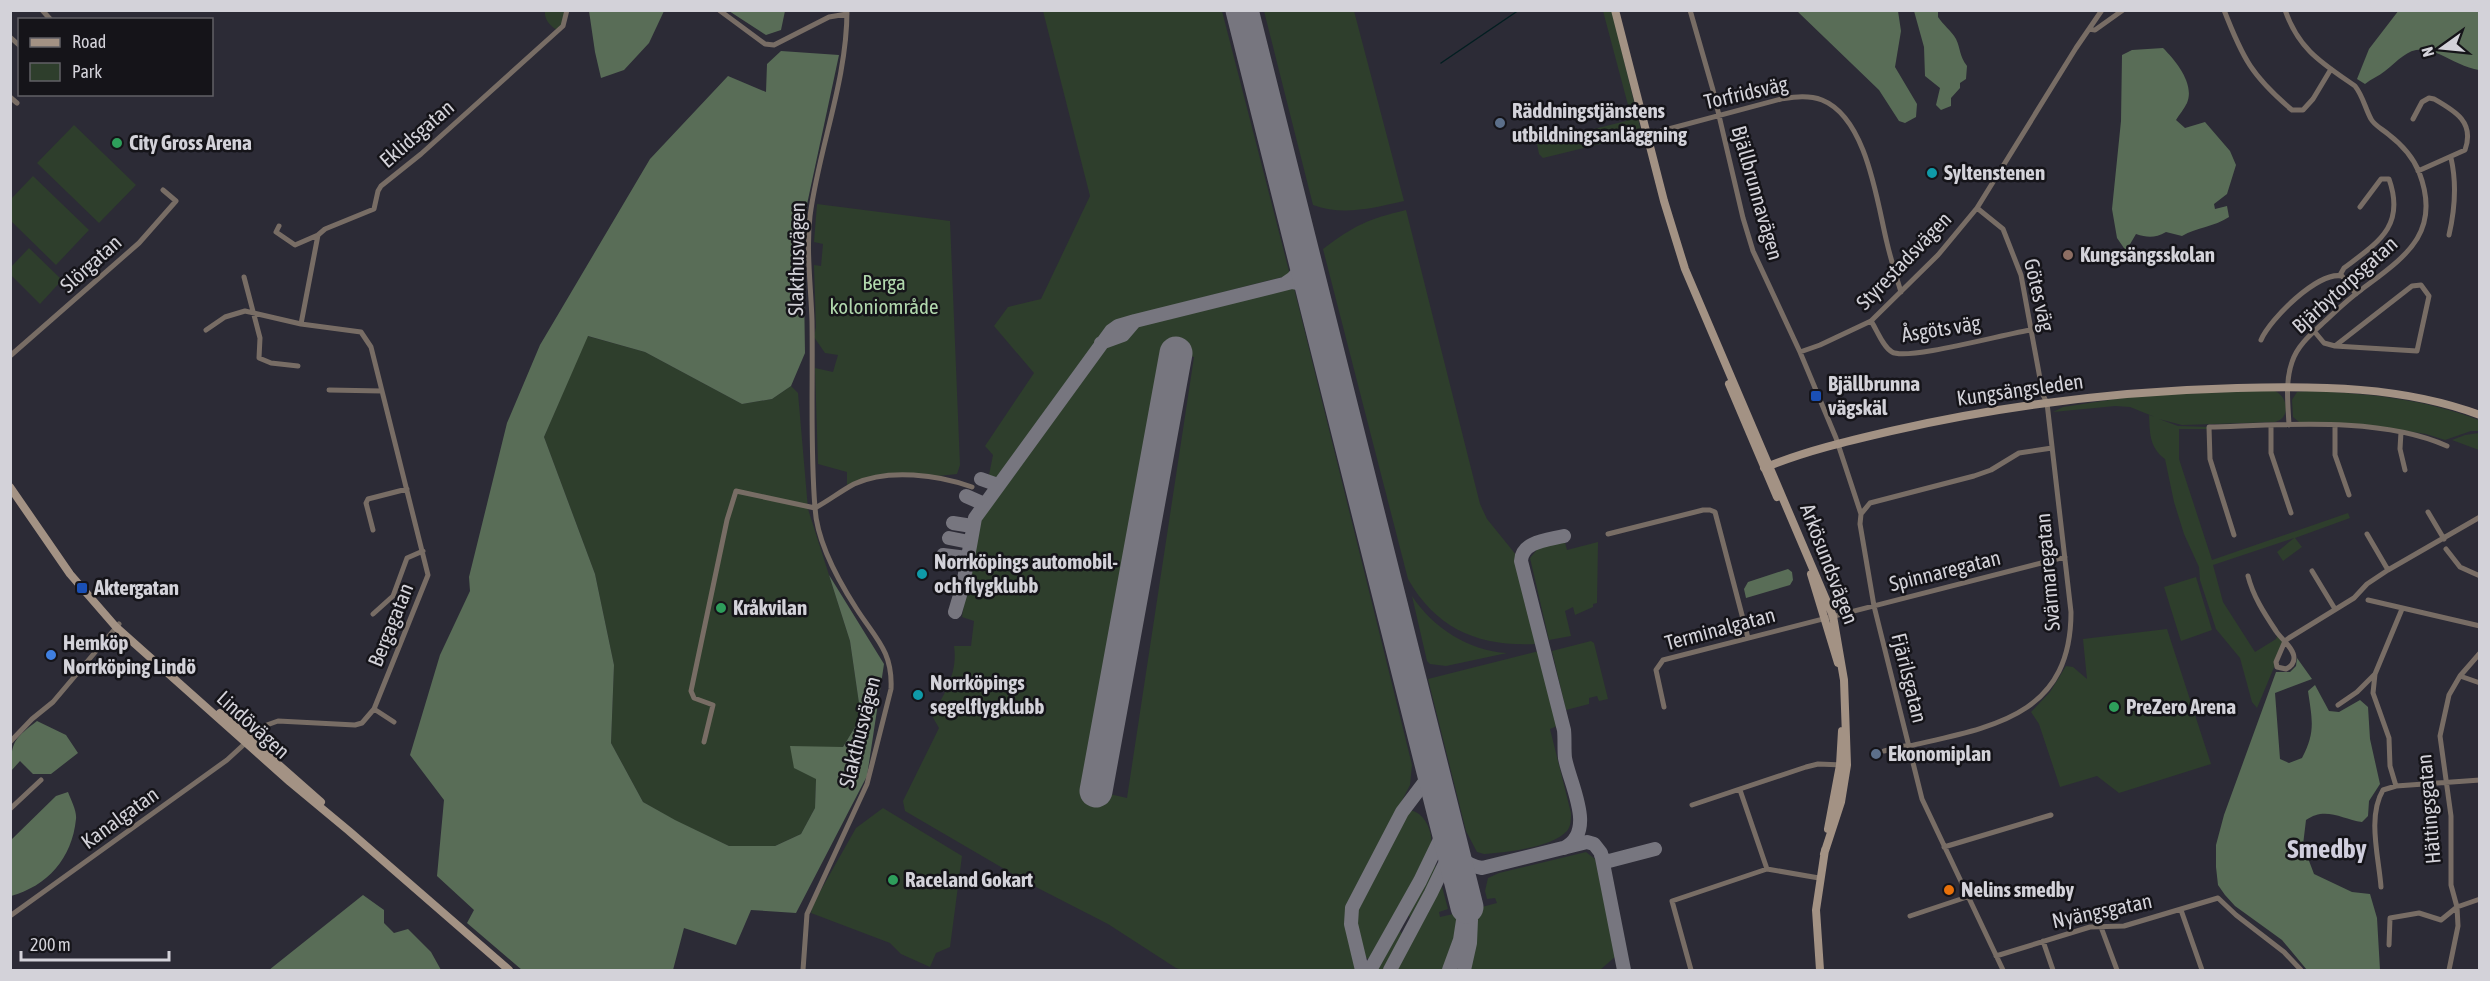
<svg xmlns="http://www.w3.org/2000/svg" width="2490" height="981" font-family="'Asap Condensed',sans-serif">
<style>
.green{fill:#2e3e2c;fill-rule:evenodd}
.forest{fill:#596d57}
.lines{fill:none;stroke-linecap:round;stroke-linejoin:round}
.stream{stroke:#031e21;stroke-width:1.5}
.taxiway{stroke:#77767f;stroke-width:14}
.runway{stroke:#77767f;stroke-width:33}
.street{stroke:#786d65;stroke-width:5}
.secondary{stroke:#a39284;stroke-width:8}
.service-dot{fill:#5c6f8a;stroke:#151419;stroke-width:2}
.leisure-dot{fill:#2e9e5b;stroke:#151419;stroke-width:2}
.culture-dot{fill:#0f9aa8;stroke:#151419;stroke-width:2}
.education-dot{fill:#8d6e63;stroke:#151419;stroke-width:2}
.transit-dot{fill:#1a4fb4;stroke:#151419;stroke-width:2}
.shop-dot{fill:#3f7fe0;stroke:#151419;stroke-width:2}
.food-dot{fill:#e8710a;stroke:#151419;stroke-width:2}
.labels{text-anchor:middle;stroke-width:5;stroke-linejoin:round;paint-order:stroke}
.street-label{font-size:21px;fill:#d3d2d9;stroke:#151419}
.poi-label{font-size:21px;font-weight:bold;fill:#d3d2d9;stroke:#151419;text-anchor:start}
.park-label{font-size:21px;fill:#b1d8ad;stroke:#151419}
.district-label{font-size:27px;font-weight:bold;fill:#d0cedd;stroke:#151419}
</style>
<rect width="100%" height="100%" fill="#2c2b36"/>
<path class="green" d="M545 11H567L562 25 557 30C550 26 544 19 545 11Z
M1043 11H1222L1290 275 1177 304 1113 323 998 479 989 475 993 455 985 446 1034 373 994 326 1008 307 1041 299 1090 196Z
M1264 11H1354L1404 201C1373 208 1343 216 1313 205Z
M1603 11H1612L1641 131 1637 135 1543 158 1539 154 1537 144 1542 142 1626 121 1629 117 1628 105Z
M74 125 136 185 99 223 37 163Z
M33 176 89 230 56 265 11 221V199Z
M817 204 950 221 960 465 957 474 938 476 878 475 847 485V472L818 464 815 368 833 372 838 355 825 353 814 337 816 327 814 265 821 266 823 244 814 242Z
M1406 210 1480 504 1487 519 1521 561 1518 562 1537 644C1480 647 1437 630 1408 579L1323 249C1355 225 1368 219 1406 210Z
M29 248 62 280 40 304 11 275V267Z
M1293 284 1412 765 1410 785 1355 892 1347 920 1359 970H1183L1176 968 1108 924 1030 884 905 811 903 801 939 728 932 716C945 693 958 673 954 646H971L974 621 962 617 974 538 980 517 1107 346 1123 341 1140 324 1200 306ZM1163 351 1194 357 1127 798 1083 788Z
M587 336 645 352 742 404 772 399 791 386 798 393 808 509 850 641 861 717 843 747 816 779 815 808 801 834 775 846H729L674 820 643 802 611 743 614 665 595 574 544 437Z
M2273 390C2289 396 2291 418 2275 422L2182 425 2159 419 2178 426 2209 427V429H2179V459L2212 560 2348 513 2350 518 2295 538 2302 547 2283 561 2277 552 2294 538 2213 565 2223 602 2255 652 2276 639 2278 634 2285 641 2257 708 2252 702 2240 658 2216 629 2200 580 2199 567 2184 534 2174 502 2165 459C2149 447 2150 433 2149 415L2155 417 2130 407 2115 406 2053 412 2063 407 2135 396Z
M2308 391C2367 393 2424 399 2479 420V431H2471L2445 440 2426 434 2365 425 2299 422 2293 417 2292 400 2297 392Z
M2479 433V450L2452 440 2465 435Z
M1564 539 1567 550 1598 542 1597 603 1593 604V607L1575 615 1573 607 1565 611 1571 636 1549 640 1530 558 1540 546Z
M2196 577 2212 630 2181 641 2164 587Z
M1412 596C1433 628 1469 651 1507 653L1446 666 1430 664 1427 661Z
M2167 629 2211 764 2119 793 2097 776 2060 787 2039 724 2031 712 2050 692 2066 666 2073 667 2087 679 2083 639Z
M1591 641 1594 643 1608 699 1599 701 1597 696 1589 698V704L1566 710 1552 651Z
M1539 651 1557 726 1550 729 1571 813C1571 819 1571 826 1567 831 1553 847 1505 853 1484 854L1477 852 1466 831 1428 679Z
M883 808 962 856 950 947 936 953 930 967 901 954 890 943 811 913 813 904 856 828Z
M1407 810C1425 810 1434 833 1431 850L1381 949 1374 960 1366 958C1358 944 1355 924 1356 908Z
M1586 852 1595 859 1616 956 1600 970H1467L1474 930V909L1497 903 1495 898 1487 899 1485 891 1488 878 1499 873Z
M1432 861 1436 866 1434 874 1415 915 1409 917 1408 910Z
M1440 879 1448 909 1439 912 1440 917 1462 912 1459 934 1444 970H1393Z
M1468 920 1463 967 1461 970H1452L1464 942Z
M1400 931 1404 937 1387 970H1376L1395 934Z"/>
<path class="forest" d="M2399 10 2479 11V70C2466 68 2452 60 2439 54 2412 42 2404 56 2385 71 2379 76 2371 79 2365 84L2357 79 2369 49Z
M589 11V10L664 11 649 43 624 70 601 78 595 52Z
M729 11H785L781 30 766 35Z
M1797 11H1898L1901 31 1895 67 1917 104 1916 117 1905 123 1899 121 1879 90Z
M1914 11H1938V17C1943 25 1951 30 1956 39 1961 50 1959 55 1967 66L1966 79 1960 83V88L1951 98V106L1941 110 1936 105 1940 88 1925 76 1924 47Z
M2163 48C2176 61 2195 84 2187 103 2184 109 2179 115 2176 120L2185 128 2205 122 2230 151 2236 165 2227 194 2214 204 2215 209 2227 206 2229 217C2214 227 2197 227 2182 236L2166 232C2155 238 2148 238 2136 234L2126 251 2117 238 2112 209 2121 121 2122 55 2132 50Z
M781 51 839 55 803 223 805 353 791 386 772 399 742 404 645 352 588 336 544 437 595 574 614 665 611 743 643 802 675 820 729 846H775L801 834 815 808 816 779 794 768 790 746 843 747 861 717 850 641 829 575 884 664 867 776 796 913 751 910 736 945 684 928 673 970H522L467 923 474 910 437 876 444 800 410 755 440 655 470 591 469 577 507 423 540 345 650 159 728 76 766 92 767 64Z
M1788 569 1792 572 1793 580 1790 585 1746 598 1744 589 1748 582Z
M2297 658 2312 679 2275 693 2280 759 2289 763 2302 758C2316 732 2312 719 2308 691L2315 685 2329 711 2339 712 2360 700 2368 707 2370 739 2380 784 2369 801 2368 816 2362 822C2342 819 2325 806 2306 820L2303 845 2314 874 2352 892 2370 894 2377 918 2380 970H2307L2282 940 2235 906 2225 895 2218 885 2216 867V845L2224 815 2276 672H2290L2296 666Z
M37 721 66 735 78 753 51 774H33L20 761 11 771C11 741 14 739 37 721Z
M68 792C71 800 77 811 76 819 72 859 47 886 11 896V840L56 796Z
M363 895 384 910V923L394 933 408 929 431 952 441 970H269Z"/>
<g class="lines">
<path class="stream" d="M1441 63 1519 10"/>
<path class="taxiway" d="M1287 282C1308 272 1300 247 1297 228
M1101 343 1123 335 1135 321
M981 479 998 485
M966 496 984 504
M953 523 972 526
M949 538 969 542
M943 555 967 558
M955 612 963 585 975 518 1111 331 1118 326 1135 321 1292 282C1313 284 1315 304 1320 320
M1451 839C1457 856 1464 865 1482 868L1587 842 1594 844 1601 853 1624 970
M1564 848C1597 832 1570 785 1565 758 1564 749 1565 739 1564 730L1521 561C1522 541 1548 540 1564 536
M1601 855 1605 861H1609L1655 849
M1362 970 1351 924 1352 908 1402 812 1433 771
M1370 970 1420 881 1447 825
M1390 970 1431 893 1453 847
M1449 970 1460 940 1465 907
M1464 970 1470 943 1471 920"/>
<path class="runway" d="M1242 10 1467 907
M1096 791 1176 353"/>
<path class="street" d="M42 10 51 20
M719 10 765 44 774 45 829 17 847 14
M1690 10 1713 90 1743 218 1753 251 1800 352 1836 438 1861 514 1860 524 1874 606 1922 799 2003 970
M2224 10C2243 59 2252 76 2292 110H2303L2313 99 2331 69
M2285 10C2299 50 2322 63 2355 86 2363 96 2365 108 2371 119 2374 125 2382 129 2388 134 2401 144 2413 157 2419 172 2443 234 2403 258 2361 290 2347 300 2335 312 2323 323 2311 334 2297 346 2292 362 2285 382 2288 404 2289 425
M2089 29 2095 30 2123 10
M10 37 20 46
M10 97 17 103
M2413 119 2422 102 2429 98 2434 99C2455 111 2475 122 2465 150L2418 171
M1646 135 1781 99C1795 97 1808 95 1822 100 1867 118 1877 202 1887 243 1891 260 1896 276 1901 292
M279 226 276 232 295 245 318 235
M2449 235C2455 209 2457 184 2451 158
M2340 275 2344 268C2377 243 2406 227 2389 179H2381L2360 207
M244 277 260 338 259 358 271 363 298 366
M1871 321C1877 330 1883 347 1892 352 1907 361 2008 333 2031 330
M206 330 225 317 245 311 301 324 318 235 325 229 374 209 378 191 381 186 421 154 563 26 567 10
M2314 331 2324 343 2335 346 2412 286 2421 285 2429 296 2417 351 2335 346
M2261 340C2270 319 2318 271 2342 276L2356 294
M1800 352 1820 345 1871 321 1938 255 1977 208 2076 48 2102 10
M10 356 139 243 176 201 163 190
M329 390 382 391
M2271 425V453L2291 513
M2335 426V455L2349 495
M2401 432 2400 449 2405 470
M2428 512 2444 539
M1861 514 1870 503 1974 476 1991 470 2019 453 2052 448
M373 530 366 503 368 499 407 489
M1608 534 1703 510H1710L1715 512 1748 638
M2367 534 2388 570
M2234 535 2210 459 2209 427C2282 425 2380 416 2447 446
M2446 549 2460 567 2480 576
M2312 571 2335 609
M2248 576C2253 596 2264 613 2276 631 2281 639 2294 648 2294 658 2294 663 2290 667 2286 669L2277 667 2276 662 2285 641 2289 638 2354 598 2367 584 2388 570 2480 517
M2368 600 2480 626
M373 614 393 596 407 558 423 551
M2460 676 2480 683
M2338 705 2357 692 2374 675
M1664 707 1656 670 1663 660 2065 557
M374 709 394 722
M10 742 32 719 53 702 119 624
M704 742 713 705 694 698 691 691 727 520 736 491 815 508C828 501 841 491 854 484 888 468 939 475 972 487
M1909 746C1991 727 2071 717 2071 612L2047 403 2043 395 2021 275 2003 229 1977 208
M1884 751 1909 745
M2396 786 2390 766 2389 738 2373 693 2375 674 2402 609
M1740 790 1767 869
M1692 805 1806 767 1818 764 1843 765
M10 809 41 780
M1944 847 2051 815
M2381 887C2379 858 2367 817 2383 790L2396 786 2480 780
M2181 910 2202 970
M10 916 227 760 264 726 278 721 355 725 362 723 374 709 428 575 371 347 361 332 301 324
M1910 916 1967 897
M2101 927 2117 970
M2043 941 2053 970
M2389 945 2390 918 2419 913 2441 920 2457 907 2480 899
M1996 956 2090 927 2124 926 2218 898 2236 915 2284 952 2301 970
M803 970 807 914 867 784 891 689C893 651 875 638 856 608 838 580 817 542 815 508 810 446 813 384 812 321 811 287 806 251 810 216 819 147 847 81 847 10
M1691 970 1672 901 1767 869 1819 878
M2449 970 2458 926 2457 907 2451 885V816L2440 736 2449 695 2460 676 2480 653"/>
<path class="secondary" d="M1615 10 1664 201 1685 269 1833 616 1844 680 1847 765 1841 802 1824 854
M1729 384 1777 497
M1764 468C1805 451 1848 441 1891 431 2004 405 2121 391 2237 388 2320 386 2402 386 2480 415
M10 487 70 574 116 627 290 782 349 831 509 970
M1811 574 1838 663
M220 713 321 802
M1828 829 1840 765 1842 731
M1820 970 1816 910 1825 850"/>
</g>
<g class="service-dot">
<circle cx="1500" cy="123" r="6"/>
<circle cx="1876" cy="754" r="6"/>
</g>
<g class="leisure-dot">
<circle cx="117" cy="143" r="6"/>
<circle cx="721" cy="608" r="6"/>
<circle cx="2114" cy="707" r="6"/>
<circle cx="893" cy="880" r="6"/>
</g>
<g class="culture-dot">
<circle cx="1932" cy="173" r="6"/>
<circle cx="922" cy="574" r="6"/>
<circle cx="918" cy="695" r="6"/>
</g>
<circle class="education-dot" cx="2068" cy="255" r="6"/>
<g class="transit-dot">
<rect x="1810" y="390" width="12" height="12" rx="3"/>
<rect x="76" y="582" width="12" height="12" rx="3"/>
</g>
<circle class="shop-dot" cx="51" cy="655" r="6"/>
<circle class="food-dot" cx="1949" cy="890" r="6"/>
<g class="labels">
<g class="street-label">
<text transform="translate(1746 93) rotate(-13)" y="7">Torfridsväg</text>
<text transform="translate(417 134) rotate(-41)" y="7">Eklidsgatan</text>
<text transform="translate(1757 193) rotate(74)" y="7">Bjällbrunnavägen</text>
<text transform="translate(797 259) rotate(-89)" y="7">Slakthusvägen</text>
<text transform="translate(1904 261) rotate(-46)" y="7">Styrestadsvägen</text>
<text transform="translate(91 264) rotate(-42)" y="7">Slörgatan</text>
<text transform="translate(2345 285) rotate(-42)" y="7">Bjärbytorpsgatan</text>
<text transform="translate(2039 295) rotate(77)" y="7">Götes väg</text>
<text transform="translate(1941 329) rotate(-9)" y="7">Åsgöts väg</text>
<text transform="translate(2020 390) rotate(-8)" y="7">Kungsängsleden</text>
<text transform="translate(1829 564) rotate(69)" y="7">Arkösundsvägen</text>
<text transform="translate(1945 571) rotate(-14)" y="7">Spinnaregatan</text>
<text transform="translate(2048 572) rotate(-95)" y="7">Svärmaregatan</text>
<text transform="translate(391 625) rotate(-68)" y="7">Bergagatan</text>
<text transform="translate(1720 629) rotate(-15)" y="7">Terminalgatan</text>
<text transform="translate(1909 678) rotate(76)" y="7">Fjärilsgatan</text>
<text transform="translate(253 725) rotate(42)" y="7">Lindövägen</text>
<text transform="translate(860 732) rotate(-76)" y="7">Slakthusvägen</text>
<text transform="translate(2429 809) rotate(-95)" y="7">Hättingsgatan</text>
<text transform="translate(120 818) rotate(-36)" y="7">Kanalgatan</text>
<text transform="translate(2102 911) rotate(-12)" y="7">Nyängsgatan</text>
</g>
<g class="poi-label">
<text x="1512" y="118">Räddningstjänstens<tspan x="1512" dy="24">utbildningsanläggning</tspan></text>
<text x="129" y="150">City Gross Arena</text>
<text x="1944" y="180">Syltenstenen</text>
<text x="2080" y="262">Kungsängsskolan</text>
<text x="1828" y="391">Bjällbrunna<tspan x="1828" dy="24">vägskäl</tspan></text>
<text x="934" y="569">Norrköpings automobil-<tspan x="934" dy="24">och flygklubb</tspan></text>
<text x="94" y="595">Aktergatan</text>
<text x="733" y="615">Kråkvilan</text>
<text x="63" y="650">Hemköp<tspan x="63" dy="24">Norrköping Lindö</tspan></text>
<text x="930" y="690">Norrköpings<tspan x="930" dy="24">segelflygklubb</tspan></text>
<text x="2126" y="714">PreZero Arena</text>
<text x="1888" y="761">Ekonomiplan</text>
<text x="905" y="887">Raceland Gokart</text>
<text x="1961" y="897">Nelins smedby</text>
</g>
<g class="park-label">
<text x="884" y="290">Berga<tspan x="884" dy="24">koloniområde</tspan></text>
</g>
<g class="district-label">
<text x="2327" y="858">Smedby</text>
</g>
</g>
<rect width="2490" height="981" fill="none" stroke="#d3d2d9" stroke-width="24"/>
<rect x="18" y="18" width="195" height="78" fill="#151419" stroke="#616066" stroke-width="1.5"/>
<rect x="30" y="38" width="30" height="9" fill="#a39284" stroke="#616066" stroke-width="1.5"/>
<text x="72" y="48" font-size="18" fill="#d3d2d9">Road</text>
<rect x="30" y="63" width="30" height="18" fill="#2e3e2c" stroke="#616066" stroke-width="1.5"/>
<text x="72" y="78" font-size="18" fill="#d3d2d9">Park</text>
<g transform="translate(2442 48) rotate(255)" stroke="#151419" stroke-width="4.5" paint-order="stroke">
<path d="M0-4.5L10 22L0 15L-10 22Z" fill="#d3d2d9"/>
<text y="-9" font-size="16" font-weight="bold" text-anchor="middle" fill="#d3d2d9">N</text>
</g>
<path d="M21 951v9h148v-9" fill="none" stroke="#d3d2d9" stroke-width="3"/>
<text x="30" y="951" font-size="18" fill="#d3d2d9" stroke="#151419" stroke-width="4.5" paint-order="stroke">200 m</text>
</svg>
